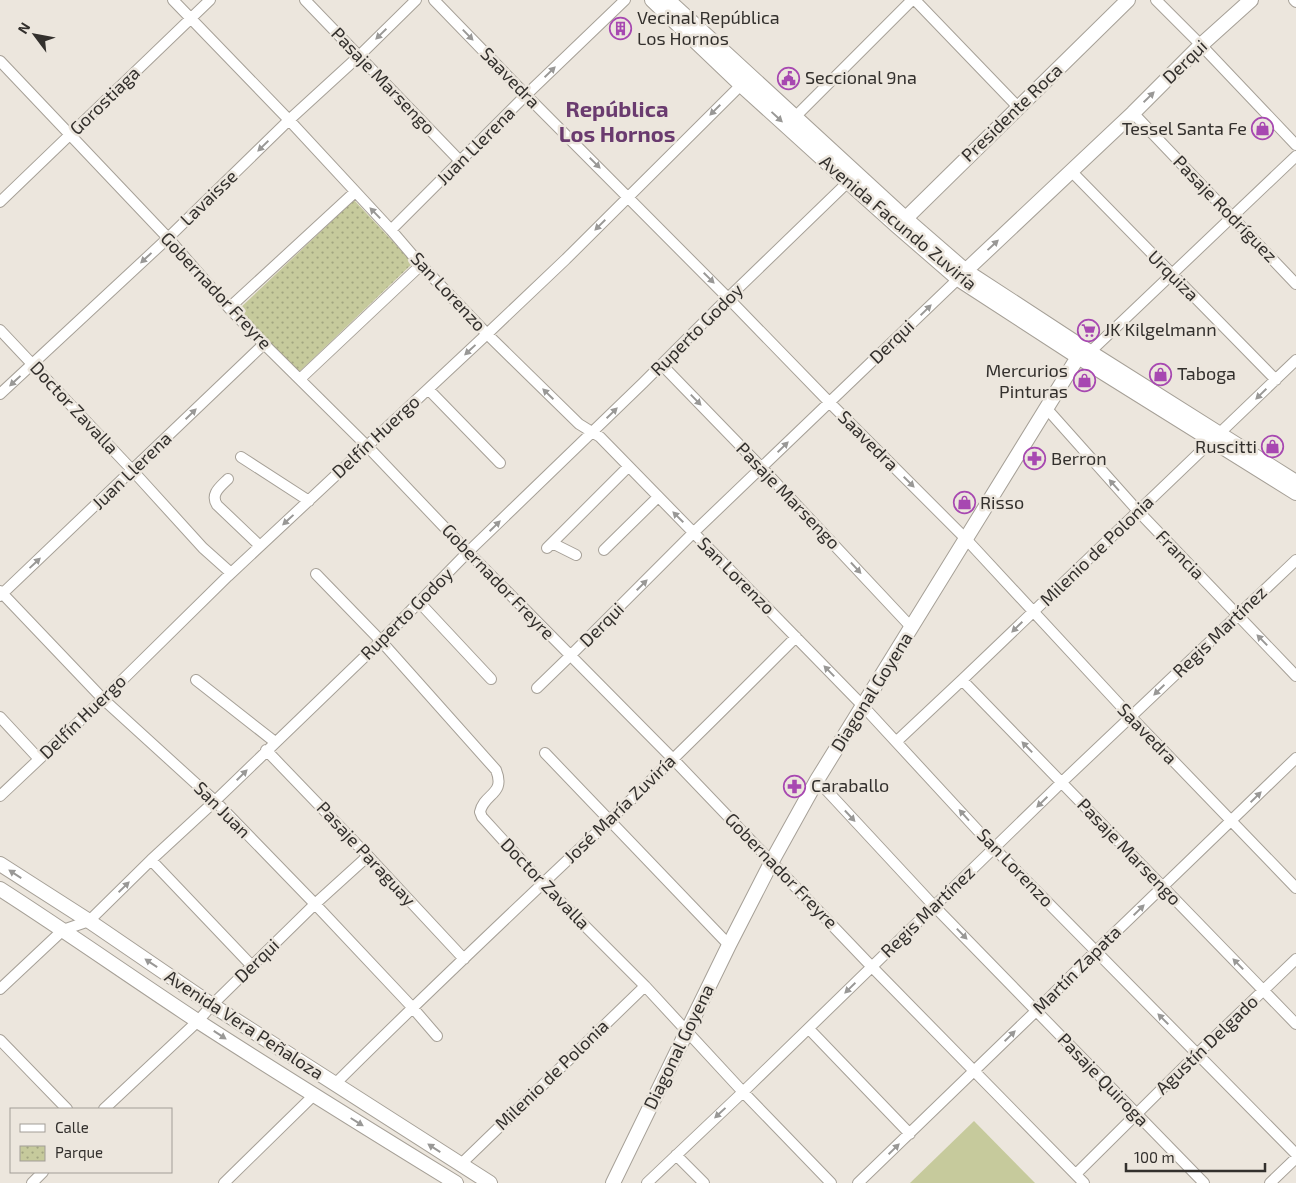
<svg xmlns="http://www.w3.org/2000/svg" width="1296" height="1183" font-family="'Exo 2',sans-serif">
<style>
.park{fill:url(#park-dots)}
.pitch{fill:#c6ca9c}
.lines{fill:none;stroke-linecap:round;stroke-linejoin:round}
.street-casing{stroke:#a6a097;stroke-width:12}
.secondary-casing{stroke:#a6a097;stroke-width:16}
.street{stroke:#fff;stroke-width:10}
.secondary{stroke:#fff;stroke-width:14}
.oneway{fill:#999896}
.labels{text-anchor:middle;stroke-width:5;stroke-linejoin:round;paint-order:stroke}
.poi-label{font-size:18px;fill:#33302d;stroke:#ece6dd;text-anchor:start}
.street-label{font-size:18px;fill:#33302d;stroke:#ece6dd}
.district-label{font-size:22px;font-weight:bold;fill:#6a3b6f;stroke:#ece6dd}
</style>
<defs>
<pattern id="park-dots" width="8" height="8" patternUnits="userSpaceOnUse" patternTransform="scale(1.25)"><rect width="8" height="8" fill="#c6ca9c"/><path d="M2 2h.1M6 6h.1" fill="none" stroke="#a1a480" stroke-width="1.8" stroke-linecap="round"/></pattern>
</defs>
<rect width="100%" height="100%" fill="#ece6dd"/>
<path class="park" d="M354 200 413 263 297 374 237 311Z"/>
<path class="pitch" d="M974 1121 1035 1183H910Z"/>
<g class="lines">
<defs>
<path id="street" d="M173 0 289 120 391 230 421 265 487 334 579 424 600 437 863 706 994 848 1296 1154
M305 0 460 161
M434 0 526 95 728 298 830 403 966 539 1131 717 1296 888
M915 0 1018 107
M1156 0 1201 45 1296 145
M1294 0 1296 2
M0 61 168 238 229 308 264 344 367 446 468 552 673 759 872 967 1084 1183
M1133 113 1296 284
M795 117 912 0
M1071 171 1276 380
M0 202 210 0
M391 230 526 95 625 0
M229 308 355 192
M0 330 133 471 203 548 231 573
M1090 352 1296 156
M662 365 761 467 912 628
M300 379 421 265
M428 389 500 463
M0 394 168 238 289 120 359 56 416 0
M1047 409 1138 511 1296 676
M241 457 309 501
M228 479C220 487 210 494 217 505L260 546
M552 543 576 555
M547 548 628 467
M604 550 658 497
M316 574 381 641 496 770C506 795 484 793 480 812L482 817 542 883 645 986 743 1092 831 1183
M0 591 103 699 215 801 315 904 412 1007 437 1036
M0 596 264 344
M419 602 491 679
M196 680 275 742
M962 680 1296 1024
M537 688 570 656 693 533 958 279
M0 717 39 759
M897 741 962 680 1296 360
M266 750 368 856 464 959
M545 753 729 945
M817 780 934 906 1204 1183
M0 796 103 699 228 576 487 334 566 259 746 80
M151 860 252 966
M0 989 63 930 89 921 151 860 215 801 381 641 468 552 643 383 728 298 848 182
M809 1029 910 1134
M0 1040 67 1109
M335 1084C425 994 518 907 610 820 673 760 735 698 796 637
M104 1109 198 1021 212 1005 315 904 368 856
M676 1155 704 1183
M460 1165 645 986
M1076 1174 1197 1054 1296 959
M32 1183 43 1172
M224 1183 314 1095
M647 1183 743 1092 1062 782 1296 560
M858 1183 1036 1011 1096 951 1296 758
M1270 1183 1296 1158"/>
<path id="secondary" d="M652 0 741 85 848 182 897 226 958 279 1078 357 1296 493
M668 0 905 218 966 271 1090 352 1296 482
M900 224 1128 0
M960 276 1133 113 1201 45 1251 0
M0 864 89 921 212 1005 490 1183
M0 889C67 932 132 978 199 1022 284 1077 370 1130 456 1183
M613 1183 729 945 772 861 817 780 1078 357 1090 352"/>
</defs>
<use href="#street" class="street-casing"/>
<use href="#secondary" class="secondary-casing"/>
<use href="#street" class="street"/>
<use href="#secondary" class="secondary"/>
</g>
<defs><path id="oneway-solid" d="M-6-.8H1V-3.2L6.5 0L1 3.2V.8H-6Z" transform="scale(1.25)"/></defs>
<g class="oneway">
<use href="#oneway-solid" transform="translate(381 34) rotate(136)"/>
<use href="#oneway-solid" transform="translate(468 35) rotate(46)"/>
<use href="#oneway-solid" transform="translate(550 72) rotate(-44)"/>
<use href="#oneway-solid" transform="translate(1149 97) rotate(-44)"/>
<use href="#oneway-solid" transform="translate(715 110) rotate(135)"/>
<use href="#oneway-solid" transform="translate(777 117) rotate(43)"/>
<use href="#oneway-solid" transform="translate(263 146) rotate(136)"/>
<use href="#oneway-solid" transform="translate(595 163) rotate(45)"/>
<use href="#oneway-solid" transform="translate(375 213) rotate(-134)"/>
<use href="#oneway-solid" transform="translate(600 225) rotate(135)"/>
<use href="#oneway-solid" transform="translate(993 245) rotate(-43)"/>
<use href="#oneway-solid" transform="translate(146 258) rotate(137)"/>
<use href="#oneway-solid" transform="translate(709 278) rotate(45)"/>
<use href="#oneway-solid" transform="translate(926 310) rotate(-44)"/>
<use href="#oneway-solid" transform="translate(470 350) rotate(137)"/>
<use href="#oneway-solid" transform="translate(15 381) rotate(137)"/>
<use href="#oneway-solid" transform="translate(548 394) rotate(-136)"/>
<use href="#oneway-solid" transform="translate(1261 394) rotate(136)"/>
<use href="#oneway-solid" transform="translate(696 400) rotate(46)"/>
<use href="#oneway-solid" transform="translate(612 413) rotate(-44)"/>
<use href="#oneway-solid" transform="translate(191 414) rotate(-44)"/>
<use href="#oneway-solid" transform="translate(783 447) rotate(-44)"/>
<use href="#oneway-solid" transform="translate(909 482) rotate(45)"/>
<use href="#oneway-solid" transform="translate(1114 485) rotate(-132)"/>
<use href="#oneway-solid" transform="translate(678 517) rotate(-135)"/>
<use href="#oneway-solid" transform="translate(288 520) rotate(137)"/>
<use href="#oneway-solid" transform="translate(495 526) rotate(-44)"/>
<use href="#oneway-solid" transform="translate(35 563) rotate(-43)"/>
<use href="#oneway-solid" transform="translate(856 568) rotate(47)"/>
<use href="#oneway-solid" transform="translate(642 585) rotate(-45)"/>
<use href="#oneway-solid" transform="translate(1017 627) rotate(136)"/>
<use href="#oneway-solid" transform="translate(1262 640) rotate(-134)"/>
<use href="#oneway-solid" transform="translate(829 671) rotate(-134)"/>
<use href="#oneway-solid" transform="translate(1159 690) rotate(136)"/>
<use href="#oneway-solid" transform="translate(1027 747) rotate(-134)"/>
<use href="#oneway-solid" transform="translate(242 775) rotate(-45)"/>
<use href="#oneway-solid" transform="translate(1256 797) rotate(-44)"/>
<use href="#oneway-solid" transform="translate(1042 802) rotate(136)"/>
<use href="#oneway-solid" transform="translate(964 815) rotate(-132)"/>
<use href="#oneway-solid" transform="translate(850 816) rotate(47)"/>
<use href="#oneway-solid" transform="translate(15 874) rotate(-147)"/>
<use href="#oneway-solid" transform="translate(124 887) rotate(-44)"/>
<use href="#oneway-solid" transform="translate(1139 910) rotate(-44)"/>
<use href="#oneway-solid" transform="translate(962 934) rotate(46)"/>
<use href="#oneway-solid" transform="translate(151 963) rotate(-146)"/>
<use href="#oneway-solid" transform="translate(1238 964) rotate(-134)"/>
<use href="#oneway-solid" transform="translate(850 988) rotate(136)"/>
<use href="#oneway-solid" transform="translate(1163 1019) rotate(-135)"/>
<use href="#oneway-solid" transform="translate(220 1035) rotate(33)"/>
<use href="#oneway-solid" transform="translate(1010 1036) rotate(-44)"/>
<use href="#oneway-solid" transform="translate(720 1113) rotate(137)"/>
<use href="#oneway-solid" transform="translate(357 1122) rotate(32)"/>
<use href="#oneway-solid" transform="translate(434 1148) rotate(-147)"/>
<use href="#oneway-solid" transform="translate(894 1149) rotate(-44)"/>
</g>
<defs>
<symbol id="building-ring" viewBox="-11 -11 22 22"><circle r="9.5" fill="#ece6dd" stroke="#a748b1" stroke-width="1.5"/><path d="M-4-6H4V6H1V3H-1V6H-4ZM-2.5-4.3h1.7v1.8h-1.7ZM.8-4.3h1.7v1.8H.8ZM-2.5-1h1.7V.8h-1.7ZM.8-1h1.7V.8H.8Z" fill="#a748b1"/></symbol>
<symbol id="civic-ring" viewBox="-11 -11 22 22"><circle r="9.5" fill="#ece6dd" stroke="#a748b1" stroke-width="1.5"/><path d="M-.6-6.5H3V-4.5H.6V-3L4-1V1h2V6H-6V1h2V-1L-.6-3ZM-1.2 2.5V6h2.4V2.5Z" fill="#a748b1"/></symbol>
<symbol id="shop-ring" viewBox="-11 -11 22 22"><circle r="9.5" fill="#ece6dd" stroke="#a748b1" stroke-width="1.5"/><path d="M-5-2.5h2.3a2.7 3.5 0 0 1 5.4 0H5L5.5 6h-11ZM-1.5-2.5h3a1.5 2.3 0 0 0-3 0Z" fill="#a748b1"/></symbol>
<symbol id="supermarket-ring" viewBox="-11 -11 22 22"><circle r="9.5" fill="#ece6dd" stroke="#a748b1" stroke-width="1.5"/><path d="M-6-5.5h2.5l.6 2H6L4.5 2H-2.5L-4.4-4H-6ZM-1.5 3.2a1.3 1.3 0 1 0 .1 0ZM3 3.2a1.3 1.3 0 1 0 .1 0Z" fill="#a748b1"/></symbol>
<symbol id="pharmacy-ring" viewBox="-11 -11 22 22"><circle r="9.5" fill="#ece6dd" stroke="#a748b1" stroke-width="1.5"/><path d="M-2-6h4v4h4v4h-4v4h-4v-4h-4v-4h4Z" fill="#a748b1"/></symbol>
</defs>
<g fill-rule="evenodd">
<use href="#building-ring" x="608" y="16" width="25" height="25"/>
<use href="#civic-ring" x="776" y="66" width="25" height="25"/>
<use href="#shop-ring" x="1250" y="116" width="25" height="25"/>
<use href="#supermarket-ring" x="1076" y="318" width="25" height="25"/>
<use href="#shop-ring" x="1148" y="362" width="25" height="25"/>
<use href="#shop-ring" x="1072" y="368" width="25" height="25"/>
<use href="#shop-ring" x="1260" y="434" width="25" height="25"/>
<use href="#pharmacy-ring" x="1022" y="446" width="25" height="25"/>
<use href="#shop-ring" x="952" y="490" width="25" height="25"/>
<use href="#pharmacy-ring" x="782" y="774" width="25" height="25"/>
</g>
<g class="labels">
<g class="poi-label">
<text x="637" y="24">Vecinal República<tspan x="637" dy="21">Los Hornos</tspan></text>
<text x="805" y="84">Seccional 9na</text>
<text x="1247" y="135" text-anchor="end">Tessel Santa Fe</text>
<text x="1104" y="336">JK Kilgelmann</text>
<text x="1068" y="377" text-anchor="end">Mercurios<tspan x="1068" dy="21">Pinturas</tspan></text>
<text x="1177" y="380">Taboga</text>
<text x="1257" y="453" text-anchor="end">Ruscitti</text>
<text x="1051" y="465">Berron</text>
<text x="980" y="509">Risso</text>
<text x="811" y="792">Caraballo</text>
</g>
<g class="street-label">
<text transform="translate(1185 62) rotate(-44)" y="6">Derqui</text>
<text transform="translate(510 78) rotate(46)" y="6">Saavedra</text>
<text transform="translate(383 81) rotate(46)" y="6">Pasaje Marsengo</text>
<text transform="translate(105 101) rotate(-44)" y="6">Gorostiaga</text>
<text transform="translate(1012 113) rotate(-44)" y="6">Presidente Roca</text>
<text transform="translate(476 146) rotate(-45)" y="6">Juan Llerena</text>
<text transform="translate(209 198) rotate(-44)" y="6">Lavaisse</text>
<text transform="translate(1225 209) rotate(46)" y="6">Pasaje Rodríguez</text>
<text transform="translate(898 223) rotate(40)" y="6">Avenida Facundo Zuviría</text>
<text transform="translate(1173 276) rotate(45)" y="6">Urquiza</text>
<text transform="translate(216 291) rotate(47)" y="6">Gobernador Freyre</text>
<text transform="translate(448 292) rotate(47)" y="6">San Lorenzo</text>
<text transform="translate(697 330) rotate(-45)" y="6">Ruperto Godoy</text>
<text transform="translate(892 342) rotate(-44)" y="6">Derqui</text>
<text transform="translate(74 408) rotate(47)" y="6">Doctor Zavalla</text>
<text transform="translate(376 437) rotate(-43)" y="6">Delfín Huergo</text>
<text transform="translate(868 441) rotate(45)" y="6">Saavedra</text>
<text transform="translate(132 471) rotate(-44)" y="6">Juan Llerena</text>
<text transform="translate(788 496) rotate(46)" y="6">Pasaje Marsengo</text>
<text transform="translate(1097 551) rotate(-44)" y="6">Milenio de Polonia</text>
<text transform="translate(1180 555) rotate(46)" y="6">Francia</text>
<text transform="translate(736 576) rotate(45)" y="6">San Lorenzo</text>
<text transform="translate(498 582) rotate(46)" y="6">Gobernador Freyre</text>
<text transform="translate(407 614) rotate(-45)" y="6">Ruperto Godoy</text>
<text transform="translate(602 625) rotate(-45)" y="6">Derqui</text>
<text transform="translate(1220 632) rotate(-44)" y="6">Regis Martínez</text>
<text transform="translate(872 692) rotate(-58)" y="6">Diagonal Goyena</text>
<text transform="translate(83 717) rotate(-44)" y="6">Delfín Huergo</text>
<text transform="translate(1147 734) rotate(46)" y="6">Saavedra</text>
<text transform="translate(620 809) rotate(-44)" y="6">José María Zuviría</text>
<text transform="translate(222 810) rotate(45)" y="6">San Juan</text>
<text transform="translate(1129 852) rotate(46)" y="6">Pasaje Marsengo</text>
<text transform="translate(366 854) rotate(47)" y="6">Pasaje Paraguay</text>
<text transform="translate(1015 868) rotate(46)" y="6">San Lorenzo</text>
<text transform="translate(781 871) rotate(46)" y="6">Gobernador Freyre</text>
<text transform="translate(545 884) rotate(46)" y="6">Doctor Zavalla</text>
<text transform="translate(928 912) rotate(-44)" y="6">Regis Martínez</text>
<text transform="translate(257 961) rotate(-44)" y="6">Derqui</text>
<text transform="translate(1077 970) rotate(-45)" y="6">Martín Zapata</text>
<text transform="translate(244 1025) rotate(33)" y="6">Avenida Vera Peñaloza</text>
<text transform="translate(1207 1045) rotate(-44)" y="6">Agustín Delgado</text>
<text transform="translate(679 1047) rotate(-64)" y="6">Diagonal Goyena</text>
<text transform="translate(552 1075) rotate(-44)" y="6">Milenio de Polonia</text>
<text transform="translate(1103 1080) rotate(46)" y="6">Pasaje Quiroga</text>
</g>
<g class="district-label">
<text x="617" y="117">República<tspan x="617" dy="25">Los Hornos</tspan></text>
</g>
</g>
<rect x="10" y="1108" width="162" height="65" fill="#ece6dd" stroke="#a29d97"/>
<rect x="20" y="1124" width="25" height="8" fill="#ffffff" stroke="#a29d97"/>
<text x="55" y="1133" font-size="15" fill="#33302d">Calle</text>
<rect x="20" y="1146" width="25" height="15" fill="url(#park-dots)" stroke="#a29d97"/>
<text x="55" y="1158" font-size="15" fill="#33302d">Parque</text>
<g transform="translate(35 35) rotate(302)" stroke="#ece6dd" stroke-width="4" paint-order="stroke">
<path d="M0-4L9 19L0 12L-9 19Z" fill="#33302d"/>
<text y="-8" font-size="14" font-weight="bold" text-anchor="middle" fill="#33302d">N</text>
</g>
<path d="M1126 1163v8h139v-8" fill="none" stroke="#33302d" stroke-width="2.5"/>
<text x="1134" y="1163" font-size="15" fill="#33302d" stroke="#ece6dd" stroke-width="4" paint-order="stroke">100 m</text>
</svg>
